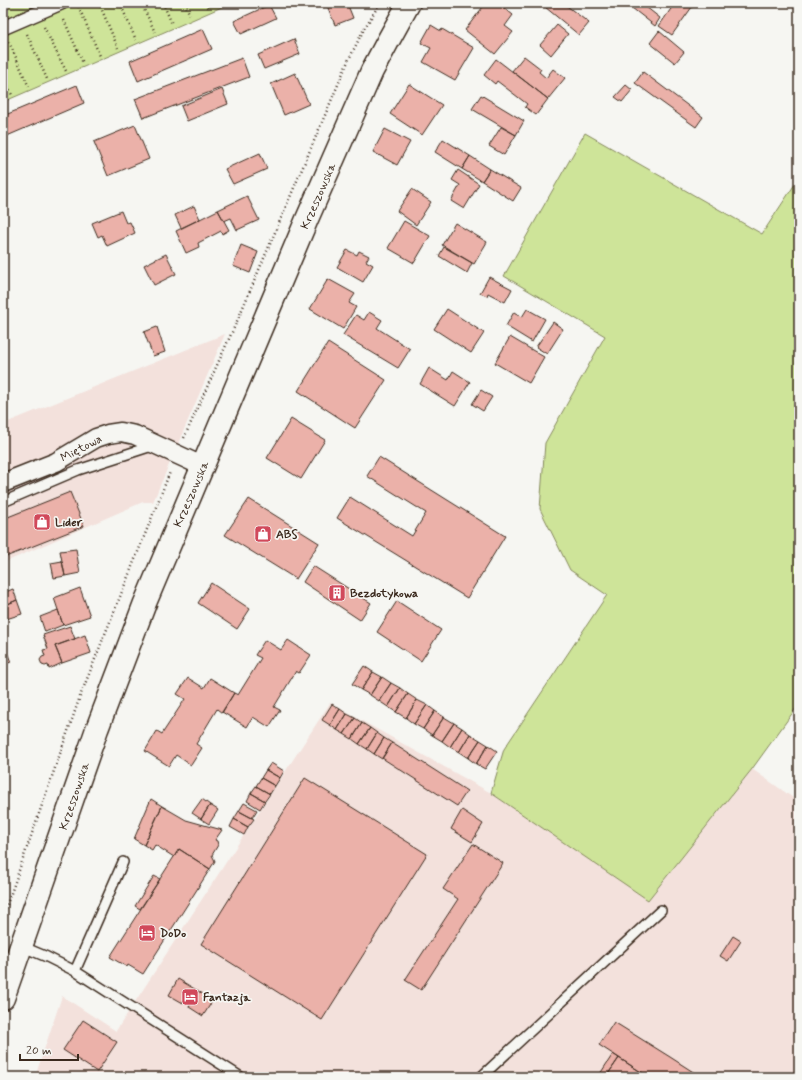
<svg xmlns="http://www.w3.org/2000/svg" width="802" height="1080" font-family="Mynerve,sans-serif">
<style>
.built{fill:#f3e1dc}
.green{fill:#cee499;stroke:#84875c}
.building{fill:#ebb1a9;stroke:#3b2a1e}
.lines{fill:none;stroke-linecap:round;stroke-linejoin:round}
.service-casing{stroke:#3b2a1e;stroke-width:12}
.pedestrian-casing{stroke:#3b2a1e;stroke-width:16}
.minor-casing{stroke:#3b2a1e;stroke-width:21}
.secondary-casing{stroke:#3b2a1e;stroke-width:25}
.path{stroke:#3b2a1e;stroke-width:2.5;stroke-dasharray:1 3;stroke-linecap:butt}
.service{stroke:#f6f6f2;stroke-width:9}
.pedestrian{stroke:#f6f6f2;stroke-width:13}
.minor{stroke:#f6f6f2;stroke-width:18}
.secondary{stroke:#f6f6f2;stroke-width:22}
.labels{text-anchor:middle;stroke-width:3.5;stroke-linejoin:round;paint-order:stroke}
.street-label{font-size:12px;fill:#3b2a1e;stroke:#f6f6f2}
.poi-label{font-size:12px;font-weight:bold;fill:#3b2a1e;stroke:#f6f6f2;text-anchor:start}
</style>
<rect width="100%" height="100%" fill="#f6f6f2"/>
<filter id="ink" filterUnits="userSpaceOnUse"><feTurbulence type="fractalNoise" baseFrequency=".025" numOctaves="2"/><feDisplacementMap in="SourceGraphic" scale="8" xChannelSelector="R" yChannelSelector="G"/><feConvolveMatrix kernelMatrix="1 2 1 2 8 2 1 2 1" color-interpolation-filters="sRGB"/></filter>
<g filter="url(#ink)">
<path class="built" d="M225 334 153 502H143L3 563V424Z
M330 703 491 793 648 900 752 769 799 802V1077H35L62 996 116 1031Z"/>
<path class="green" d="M3 3H231L3 102Z
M585 133 762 234 799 178V704L752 769 648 900 491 793 504 749 607 595 570 570 540 509 545 443 605 336 504 276Z"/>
<path class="building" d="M326 3H347L353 18 335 25Z
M486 3H498L513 15 505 26 513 32 495 54 465 30Z
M548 3H563L589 23 579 35 545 7Z
M636 3H641L660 18 655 26 632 8Z
M675 3H687L692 7 672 35 659 26Z
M269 5 276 18 241 34 234 21Z
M431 25 441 31 442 29 474 48 455 80 423 62 431 48 421 43Z
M557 25 568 34 551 55 540 45Z
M203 29 212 49 138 81 130 61Z
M659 31 684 52 675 63 650 43Z
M294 39 300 54 264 69 258 55Z
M524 56 541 69 539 72 546 78 553 69 565 78 548 99 512 71Z
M242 58 249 77 143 118 135 99Z
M496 59 548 99 536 115 525 107 527 104 497 81 495 84 484 75Z
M643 72 703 117 696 127 635 83Z
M295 73 309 104 284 115 271 84Z
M409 84 442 105 422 135 390 114Z
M77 85 84 103 7 136 3 128V116Z
M626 85 632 90 622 102 615 97Z
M222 89 228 104 187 121 181 106Z
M481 95 524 121 516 135 472 109Z
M135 125 149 159 108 176 94 142Z
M501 127 516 135 504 155 489 146Z
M385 129 410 142 397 165 373 152Z
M443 139 470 156 462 169 435 152Z
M260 153 267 169 233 184 225 169Z
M470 156 490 169 482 181 462 169Z
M490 169 521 188 513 201 482 181Z
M458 170 479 184 464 209 451 201 460 185 452 180Z
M412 189 431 202 416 225 397 211Z
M247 196 259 220 237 230 231 218 224 221 218 210Z
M194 206 200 219 181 228 175 215Z
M218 210 229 230 222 234 221 231 198 243 199 247 186 253 176 231Z
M121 211 126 223 130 222 135 233 107 246 102 235 98 237 92 223Z
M404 221 430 236 414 263 388 248Z
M455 223 487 242 474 264 442 245Z
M241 245 258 252 250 273 233 266Z
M444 247 472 263 467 273 439 256Z
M347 250 357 255 359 251 369 256 366 261 373 265 363 282 337 267Z
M166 254 176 274 154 285 144 265Z
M489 277 512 289 505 302 488 293 487 296 480 293Z
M328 279 355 294 349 303 356 307 343 329 310 309Z
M447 309 484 333 471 353 434 329Z
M527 309 545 319 532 342 506 326 514 312 522 317Z
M369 312 382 320 377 328 410 349 398 368 343 335 356 315 364 320Z
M553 322 563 329 547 354 536 347Z
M157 327 165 352 153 356 144 332Z
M510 337 544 357 529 383 495 363Z
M328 343 386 380 355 428 298 391Z
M429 368 448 380 453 371 470 382 455 406 420 384Z
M481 390 492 397 483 411 472 404Z
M291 419 325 440 301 479 267 458Z
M379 457 505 536 467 598 337 518 350 497 412 536 426 513 367 476Z
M70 492 84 526 3 558V519Z
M249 499 319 543 296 579 225 535Z
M76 549 80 573 65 576 60 551Z
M62 561 65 576 54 578 51 563Z
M313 566 371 603 360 620 303 582Z
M211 583 250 609 237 629 198 603Z
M80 588 90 616 63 625 54 598Z
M13 589 17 600 3 606V593Z
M17 600 22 614 3 620V606Z
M397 601 441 630 421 661 377 632Z
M58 610 63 625 45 632 40 617Z
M70 626 75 639 55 646 62 663 49 669 48 665 45 666 42 665 40 660 42 657 45 656 43 650 48 649 43 635Z
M85 635 91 653 62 663 55 646Z
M265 640 281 650 288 640 311 655 299 673 296 671 274 707 280 710 269 727 253 717 247 727 222 712 234 693 238 695 261 658 255 655Z
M6 650 11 662 3 665V651Z
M364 666 373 672 361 690 352 684Z
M373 672 382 677 370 695 361 690Z
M382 677 391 683 379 701 370 695Z
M188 678 204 688 210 678 234 693 222 713 217 709 196 744 202 748 191 765 176 755 169 766 145 751 157 731 162 734 185 699 177 694Z
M391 683 400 688 388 707 379 701Z
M400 688 408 694 396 712 388 707Z
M408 694 417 700 406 718 396 712Z
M417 700 427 705 414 724 406 718Z
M332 704 340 709 330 725 322 720Z
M427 705 435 711 423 729 414 724Z
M340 709 347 714 337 730 330 725Z
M435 711 444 717 432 735 423 729Z
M347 714 355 718 344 734 337 730Z
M444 717 454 723 442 741 432 735Z
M355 718 362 723 352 739 344 734Z
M362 723 370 728 359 744 352 739Z
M454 723 462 728 450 747 442 741Z
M370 728 377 733 367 749 359 744Z
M462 728 470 734 459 752 450 747Z
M377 733 384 738 374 754 367 749Z
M470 734 480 740 468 758 459 752Z
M384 738 392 743 382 759 374 754Z
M480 740 488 745 476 764 468 758Z
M392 743 467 791 457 806 382 758Z
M488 745 497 751 485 769 476 764Z
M271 763 284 771 280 778 266 770Z
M266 770 280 778 275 786 261 778Z
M261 778 275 786 270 794 256 786Z
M305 778 427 854 322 1020 201 944Z
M256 786 270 794 265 801 251 793Z
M251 793 265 801 260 809 247 801Z
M151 799 162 806 144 845 134 839Z
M202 799 210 805 201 819 192 813Z
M244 803 257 810 252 818 239 811Z
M210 805 218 810 209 824 201 819Z
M162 806 186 820 222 830 215 840 217 841 218 845 212 855 215 861 210 869 179 849 174 857 155 845 152 850 144 845Z
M462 810 483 824 472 842 451 829Z
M239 811 254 819 248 827 234 819Z
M234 819 248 827 244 835 230 827Z
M473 844 503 863 421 990 405 980 458 899 443 889Z
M179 849 210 869 143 974 128 965 127 967 110 957Z
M154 876 160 879 140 909 135 906Z
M733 936 741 941 728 961 720 956Z
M178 979 213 1000 203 1016 189 1007 191 1003 185 999 183 1003 169 995Z
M83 1020 117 1042 97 1072 63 1050Z
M614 1022 670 1057 701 1077H649L619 1058 599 1045Z
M613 1054 619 1058 606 1077H598Z
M619 1058 649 1077H606Z"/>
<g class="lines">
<defs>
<path id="service" d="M3 502 78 470 155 445
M21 946 47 957 75 971 241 1077
M75 971 123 862
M481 1077 661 910"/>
<path id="pedestrian" d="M3 28 61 3"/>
<path id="minor" d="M3 483 56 462 96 438 108 434 121 432 135 435 204 467"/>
<path id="secondary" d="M3 998 97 729 145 603 307 219 372 71 388 41 409 3"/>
</defs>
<use href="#service" class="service-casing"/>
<use href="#pedestrian" class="pedestrian-casing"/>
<use href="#minor" class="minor-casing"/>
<use href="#secondary" class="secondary-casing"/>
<path class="path" d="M77 3 100 56
M99 3 118 48
M120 3 136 40
M141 3 155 32
M163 3 172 24
M185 3 190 16
M205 3 208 9
M64 20 83 63
M44 27 66 71
M27 34 47 79
M9 42 29 87
M3 75 12 95
M184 438 238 319 349 59 364 29 380 3
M3 916 81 694 170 472"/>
<use href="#service" class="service"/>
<use href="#pedestrian" class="pedestrian"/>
<use href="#minor" class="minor"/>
<use href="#secondary" class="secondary"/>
</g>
</g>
<defs>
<symbol id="shop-square" viewBox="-11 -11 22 22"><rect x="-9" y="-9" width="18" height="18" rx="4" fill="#d1495b" stroke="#f6f6f2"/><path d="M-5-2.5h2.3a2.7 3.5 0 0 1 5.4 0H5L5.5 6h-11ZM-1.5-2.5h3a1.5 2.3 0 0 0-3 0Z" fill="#fff"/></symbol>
<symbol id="building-square" viewBox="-11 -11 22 22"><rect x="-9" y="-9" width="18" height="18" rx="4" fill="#d1495b" stroke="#f6f6f2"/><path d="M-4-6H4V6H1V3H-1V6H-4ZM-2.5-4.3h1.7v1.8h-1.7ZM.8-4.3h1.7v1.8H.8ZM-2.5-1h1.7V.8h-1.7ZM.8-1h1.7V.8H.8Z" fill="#fff"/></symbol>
<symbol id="hotel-square" viewBox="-11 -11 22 22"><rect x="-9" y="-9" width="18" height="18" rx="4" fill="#d1495b" stroke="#f6f6f2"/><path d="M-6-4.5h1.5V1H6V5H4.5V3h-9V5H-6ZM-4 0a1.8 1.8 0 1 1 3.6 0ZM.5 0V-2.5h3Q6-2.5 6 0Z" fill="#fff"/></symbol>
</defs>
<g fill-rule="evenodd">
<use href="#shop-square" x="32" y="512" width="20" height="20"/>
<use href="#shop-square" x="253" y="524" width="20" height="20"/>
<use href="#building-square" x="327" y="583" width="20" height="20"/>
<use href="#hotel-square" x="137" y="923" width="20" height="20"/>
<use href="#hotel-square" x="180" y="987" width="20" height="20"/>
</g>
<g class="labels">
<g class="street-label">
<text transform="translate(318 196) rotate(-66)" y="4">Krzeszowska</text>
<text transform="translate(81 448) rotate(-28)" y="4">Miętowa</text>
<text transform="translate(191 494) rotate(-66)" y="4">Krzeszowska</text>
<text transform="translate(74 796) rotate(-71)" y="4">Krzeszowska</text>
</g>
<g class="poi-label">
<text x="55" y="526">Lider</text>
<text x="276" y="538">ABS</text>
<text x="350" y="597">Bezdotykowa</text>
<text x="160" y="937">DoDo</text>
<text x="203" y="1001">Fantazja</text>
</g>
</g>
<rect width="802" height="1080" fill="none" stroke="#f6f6f2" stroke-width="16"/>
<rect x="8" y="8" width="786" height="1064" fill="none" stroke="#3b2a1e" stroke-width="1.5" filter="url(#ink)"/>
<path d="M20 1054v6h58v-6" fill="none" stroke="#3b2a1e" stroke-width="2"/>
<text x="26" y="1054" font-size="12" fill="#3b2a1e" stroke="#f6f6f2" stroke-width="3" paint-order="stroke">20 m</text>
</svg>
